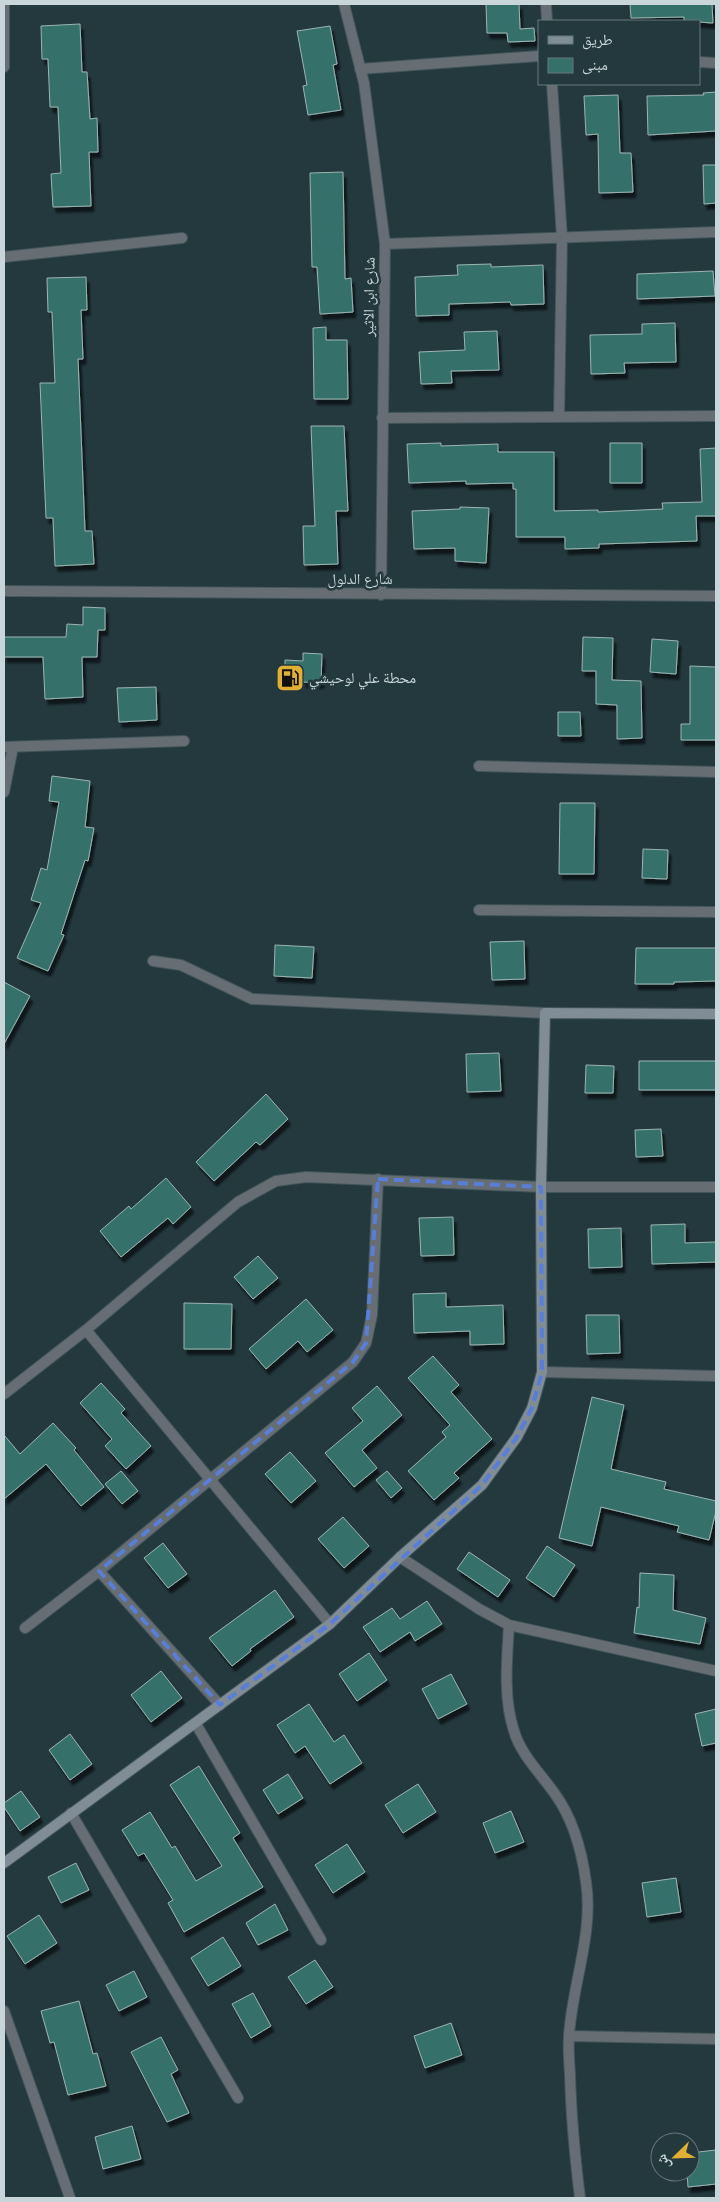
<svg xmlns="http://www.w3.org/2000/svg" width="720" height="2202" font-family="Karla,'Noto Naskh Arabic',sans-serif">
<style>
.building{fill:#35706a;stroke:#9cb5b2;filter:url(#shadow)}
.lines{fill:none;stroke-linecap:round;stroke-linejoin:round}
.street-casing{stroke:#42555a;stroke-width:12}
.secondary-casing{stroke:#42555a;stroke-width:12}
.street{stroke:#666e73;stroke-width:10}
.secondary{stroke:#818d96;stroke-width:10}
.marked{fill:none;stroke:#597ed8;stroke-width:4;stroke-dasharray:10 6;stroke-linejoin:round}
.labels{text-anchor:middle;stroke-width:5;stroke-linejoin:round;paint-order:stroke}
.street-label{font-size:15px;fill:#c9d6d9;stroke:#24393e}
.poi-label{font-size:15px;fill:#c9d6d9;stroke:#24393e;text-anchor:start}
</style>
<defs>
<filter id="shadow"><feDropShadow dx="3" dy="5.5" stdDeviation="1" flood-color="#0009"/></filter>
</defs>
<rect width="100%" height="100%" fill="#24393e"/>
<path class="building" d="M486 4H519L520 29 534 28 535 41 508 42 507 33H487Z
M630 4H712L713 23 684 21V17L631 18Z
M80 24 82 72H87L90 119 97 118 98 152H89L91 206 53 207 51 174 61 173 58 107H50L48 59H42L41 26Z
M330 26 337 64 333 65 341 110 308 115 303 86 307 85 297 31Z
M716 92V131L648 135 647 96 704 95 703 93Z
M618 95 620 153H631L633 192 599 193 598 134 586 135 584 96Z
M703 165H716V203L704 204Z
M343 172 345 279 351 278 353 312 320 314 317 267H312L310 173Z
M491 264V267L543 265 544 304 511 305 510 302 449 304V315L416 316 415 277 458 275 457 265Z
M713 271 715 296 637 299V274Z
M86 277 87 310H81L83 359H78L85 531H92L94 564 55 566 53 518H46L40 383H55L52 312H48L47 278Z
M675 323 676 362 624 363 625 373 591 374 590 335 642 334V324Z
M326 327V340H347L348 399H314L313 328Z
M497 331 499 370 451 371 452 383 421 384 419 352 465 350 464 332Z
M311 426H344L348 511H336L338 564 304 565 303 526H315Z
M441 443V446L498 444V452H554V511L598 510V512L663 509 662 503 702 502 700 449 716 448V516H696L697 541 599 544V548L565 549V537H516V489H513V483L466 484V481L409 483 407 444Z
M610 443H642V483H610Z
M460 507 489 508 486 563 455 561V548L414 549 412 511 460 509Z
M83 607 105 608V630H98L97 657H82L83 697 45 699 43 657H4V637H66L67 624 83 625Z
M583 637 613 638 612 680 641 681 642 738 617 739V705L596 704V671H582Z
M652 639 678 641 676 674 650 672Z
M303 653 322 654 321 683 303 682V676L285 675V660L303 661Z
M690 666 716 667V740H681V724H690Z
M156 687 157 720 119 722 117 688Z
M558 712H580L581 736H558Z
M52 776 90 781 85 827 94 828 88 861 85 860 61 934 64 935 48 971 17 958 41 903 31 900 41 868 47 870 59 802 49 801Z
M560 803H595L594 874H559Z
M643 849 668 850 667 879 642 878Z
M524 941 525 979 492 980 490 942Z
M275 945 314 947 312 978 274 976Z
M636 948H716V981L674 982V984H635Z
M4 982 30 996 4 1044Z
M499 1053 501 1091 467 1092 466 1054Z
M639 1061H716V1090H639Z
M586 1065 614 1066 613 1093H585Z
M266 1094 288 1119 260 1145 256 1142 214 1181 196 1162Z
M661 1129 663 1156 636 1157 635 1130Z
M166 1178 191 1207 173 1224 168 1218 121 1257 100 1231 129 1206 131 1209Z
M453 1217 454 1255 421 1256 419 1218Z
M685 1224V1243L716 1242V1262L652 1264 651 1225Z
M621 1228 622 1267 589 1268 588 1229Z
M258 1256 278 1278 253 1299 234 1277Z
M446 1293V1307L503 1305 504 1344 470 1345V1331L414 1333 413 1294Z
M306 1299 333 1330 307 1352 298 1341 266 1369 249 1349Z
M184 1303 232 1304 231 1349H184Z
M586 1315H619L620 1353 587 1354Z
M433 1356 459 1385 451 1392 492 1439 454 1473 459 1478 434 1500 408 1471 446 1437 442 1432 450 1425 408 1378Z
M101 1383 125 1409 121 1413 151 1446 126 1469 105 1446 112 1439 80 1403Z
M377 1386 402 1415 362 1450 377 1468 354 1487 325 1453 363 1421 352 1408Z
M592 1397 624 1405 611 1469 666 1482 664 1489 716 1501V1511L709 1540 677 1532 679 1526 601 1507 592 1546 559 1538Z
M53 1423 76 1448 74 1450 104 1487 81 1506 46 1464 4 1499V1435L20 1454Z
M290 1452 316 1481 291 1503 265 1474Z
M121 1471 138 1491 122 1504 105 1484Z
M387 1471 402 1488 391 1498 376 1480Z
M343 1517 369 1546 344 1568 318 1539Z
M163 1543 187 1574 168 1588 144 1558Z
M547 1546 575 1565 554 1597 526 1578Z
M469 1552 510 1580 498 1597 457 1569Z
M640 1573 674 1575 673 1610 706 1618 700 1644 634 1633 637 1607 639 1608Z
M275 1590 294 1617 250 1649 251 1651 232 1666 209 1638Z
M427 1601 442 1624 415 1641 410 1632 380 1652 363 1627 392 1608 400 1619Z
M369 1653 387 1680 357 1701 339 1674Z
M161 1671 182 1698 151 1722 131 1695Z
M451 1674 467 1704 438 1719 422 1689Z
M309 1704 334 1742 344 1735 362 1763 330 1784 305 1746 295 1753 277 1725Z
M716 1709V1743L702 1746 695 1714Z
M70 1734 92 1764 70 1780 49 1750Z
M199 1766 240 1833 233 1838 263 1887 184 1932 168 1903 173 1900 144 1853 138 1856 122 1830 150 1812 172 1848 175 1846 196 1881 222 1866 170 1785Z
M288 1774 303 1798 278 1814 263 1790Z
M418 1784 436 1812 403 1833 385 1805Z
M21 1791 40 1817 20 1831 4 1807V1803Z
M511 1811 524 1842 495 1853 483 1823Z
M347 1844 365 1872 333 1893 315 1865Z
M76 1863 89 1890 61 1903 48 1877Z
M676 1878 681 1912 647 1917 642 1883Z
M275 1904 288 1930 258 1945 246 1923Z
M39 1915 57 1943 25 1964 7 1936Z
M223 1937 241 1966 208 1986 191 1958Z
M315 1960 333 1987 306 2004 288 1977Z
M134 1971 147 1997 119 2011 106 1985Z
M253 1993 271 2026 251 2038 232 2004Z
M79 2001 93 2054 97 2053 106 2086 68 2095 54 2042 50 2043 41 2011Z
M451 2023 462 2055 425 2068 414 2036Z
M161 2037 178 2070 171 2074 189 2113 167 2122 131 2052Z
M132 2126 141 2159 103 2169 95 2137Z
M716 2150V2184L688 2187 687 2172H690V2153Z"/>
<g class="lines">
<defs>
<path id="street" d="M344 4 364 83 385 244 381 595
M546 4 547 21
M699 62 716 63
M4 67V4
M360 69 539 56
M552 84 562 238 559 417
M385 244 716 232
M4 257 182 238
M382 418 716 416
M4 591 716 596
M4 747 184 741
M479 766 716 772
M4 792 13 747
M479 910 716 912
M153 961 181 965 252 999 545 1013
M86 1330 330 1624
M542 1372 716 1376
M4 1394 86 1330 238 1202 276 1181 306 1177 541 1187H716
M400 1557 479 1609 509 1625 716 1671
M99 1571 220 1705
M509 1625C507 1659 503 1698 514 1731 521 1755 541 1774 555 1794 573 1819 582 1852 586 1882 594 1933 572 1985 569 2036 568 2048 569 2061 570 2074 571 2116 575 2157 580 2198
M25 1628 99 1571 353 1362 366 1343 372 1315 378 1179
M196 1724 321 1940
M71 1813 238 2098
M4 2011 70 2198
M569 2036 716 2039"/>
<path id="secondary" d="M4 1863 330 1624 400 1557 482 1485 517 1437 532 1408 542 1372 541 1187 545 1013 716 1014"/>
</defs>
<use href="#street" class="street-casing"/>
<use href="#secondary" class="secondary-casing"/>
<use href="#street" class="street"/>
<use href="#secondary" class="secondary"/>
</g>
<path class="marked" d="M378 1179 541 1187 542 1372 532 1408 517 1437 482 1485 330 1624 220 1705 99 1571 353 1362 366 1343Z"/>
<defs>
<symbol id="fuel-square" viewBox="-11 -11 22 22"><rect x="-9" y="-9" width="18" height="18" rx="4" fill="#e0b034" stroke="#24393e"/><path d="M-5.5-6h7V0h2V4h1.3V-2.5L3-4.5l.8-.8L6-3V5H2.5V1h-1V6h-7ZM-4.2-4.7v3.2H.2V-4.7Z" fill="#111"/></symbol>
</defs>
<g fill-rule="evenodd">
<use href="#fuel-square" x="274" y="662" width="32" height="32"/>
</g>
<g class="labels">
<g class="street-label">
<text transform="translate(369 297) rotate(-89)" y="5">شارع ابن الاثير</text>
<text x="360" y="584">شارع الدلول</text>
</g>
<g class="poi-label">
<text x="309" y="683">محطة علي لوحيشي</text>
</g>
</g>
<rect width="720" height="2202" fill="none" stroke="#c9d6d9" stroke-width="10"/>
<rect x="538" y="20" width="162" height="65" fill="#24393e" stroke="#66787c"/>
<rect x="548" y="36" width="25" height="8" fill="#818d96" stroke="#66787c"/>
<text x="582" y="45" font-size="15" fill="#c9d6d9">طريق</text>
<rect x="548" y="58" width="25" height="15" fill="#35706a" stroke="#66787c"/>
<text x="582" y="70" font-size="15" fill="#c9d6d9">مبنى</text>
<g transform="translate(675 2157) rotate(247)"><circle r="24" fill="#24393e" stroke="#66787c"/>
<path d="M0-4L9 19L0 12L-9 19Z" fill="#e0b034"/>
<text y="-8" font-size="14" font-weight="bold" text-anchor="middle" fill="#c9d6d9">ش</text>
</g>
</svg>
